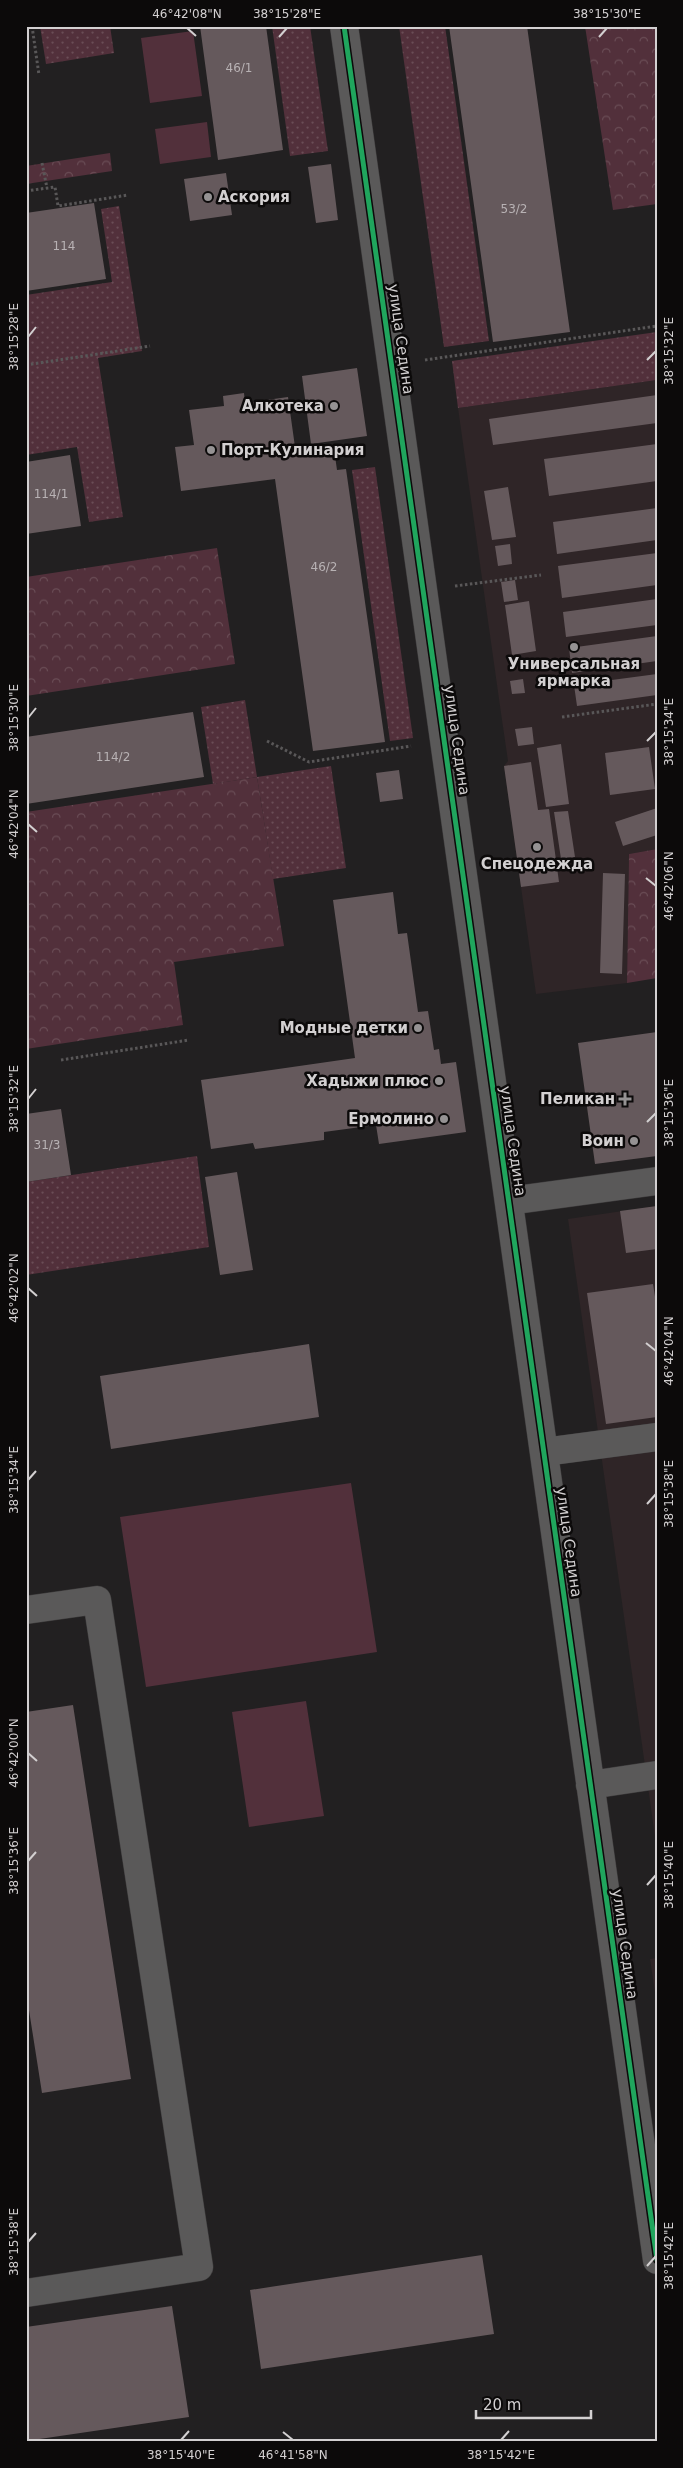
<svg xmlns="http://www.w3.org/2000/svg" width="683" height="2468" font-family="'DejaVu Sans',sans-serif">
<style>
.built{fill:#2f2527}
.grass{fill:url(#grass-dots)}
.park{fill:url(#park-crowns)}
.garden{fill:#52303b}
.building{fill:#65595c}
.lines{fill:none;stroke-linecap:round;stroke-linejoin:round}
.minor-casing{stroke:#3c3a3b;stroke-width:29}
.path{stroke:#595758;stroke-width:3;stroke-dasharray:2.5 2.5;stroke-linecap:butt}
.minor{stroke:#5a5959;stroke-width:28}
.cycleway-casing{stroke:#0c0a0a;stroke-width:8}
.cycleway{stroke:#20a55d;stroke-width:5}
.ticks{fill:none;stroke:#d3d0d1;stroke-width:2}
.poi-dot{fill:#959293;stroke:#0c0a0a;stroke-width:2}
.labels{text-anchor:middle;stroke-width:5;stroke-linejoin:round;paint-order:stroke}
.number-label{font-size:12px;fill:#b8b2b4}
.poi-label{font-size:15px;font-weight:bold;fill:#d3d0d1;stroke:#0c0a0a;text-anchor:end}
.street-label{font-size:15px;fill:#d3d0d1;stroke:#0c0a0a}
.neatline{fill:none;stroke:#d3d0d1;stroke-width:2}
.ticks-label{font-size:12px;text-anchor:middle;fill:#d3d0d1}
</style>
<defs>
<pattern id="grass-dots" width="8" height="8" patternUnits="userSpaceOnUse" patternTransform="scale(1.25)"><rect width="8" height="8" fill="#52303b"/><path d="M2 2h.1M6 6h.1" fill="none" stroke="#6a4d56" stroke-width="1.8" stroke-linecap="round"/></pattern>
<pattern id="park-crowns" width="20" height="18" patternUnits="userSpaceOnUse" patternTransform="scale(1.25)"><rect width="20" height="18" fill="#52303b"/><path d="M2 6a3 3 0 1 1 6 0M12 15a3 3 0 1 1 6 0" fill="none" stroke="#6a4d56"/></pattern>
</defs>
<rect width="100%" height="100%" fill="#222021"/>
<path class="built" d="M657 380V849L629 854 627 983 536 994 504 766 508 761 501 713 458 408Z
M657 1206V1851L568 1219Z
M657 1958V2006L650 1959Z"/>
<path class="grass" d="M40 26H110L114 53 46 64Z
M272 26H310L328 151 290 156Z
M399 26H445L489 341 444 347Z
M119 206 142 351 98 358 123 517 89 522 77 447 26 455V295L112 282 101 209Z
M657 332V380L458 408 452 361Z
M375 467 413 738 390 741 352 470Z
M245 700 257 777 331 766 346 868 273 879 257 777 213 784 201 707Z
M197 1156 209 1247 26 1275V1182Z"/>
<path class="park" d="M585 26H657V204L613 210Z
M110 153 112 171 26 184V166Z
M217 548 235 664 26 696V577Z
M257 777 284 946 174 962 183 1025 26 1049V812Z
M657 849V978L627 983 629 854Z"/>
<path class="garden" d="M193 31 202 96 150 103 141 38Z
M207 122 211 157 160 164 155 129Z
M351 1483 377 1652 146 1687 120 1517Z
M306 1701 324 1816 249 1827 232 1712Z"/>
<path class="building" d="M200 26H266L283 150 218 160Z
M449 26H527L570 332 493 342Z
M331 164 338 220 316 223 308 167Z
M226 173 232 215 190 221 184 179Z
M94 203 106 279 26 291V213Z
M357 368 367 436 311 444 302 376Z
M244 393 245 403 288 397 296 454 334 449 337 470 346 469 385 742 313 751 275 479 181 491 175 447 194 445 189 410 224 406 223 396Z
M657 395V423L493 445 489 419Z
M657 444V481L549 496 544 459Z
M70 455 81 526 26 534V462Z
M508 487 516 537 492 540 484 491Z
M657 508V540L557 554 553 522Z
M510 544 512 564 498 566 495 546Z
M657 553V585L562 598 558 566Z
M515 580 518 600 504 602 501 582Z
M657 599V625L566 637 563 612Z
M529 601 536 651 512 655 505 605Z
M657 636V661L572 673 569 648Z
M657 674V695L577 706 574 685Z
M523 679 525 693 512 694 510 681Z
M193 712 204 777 26 804V737Z
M532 727 534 744 518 746 515 729Z
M561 744 569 804 546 807 537 748Z
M649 747 655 789 610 795 605 753Z
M531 762 538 810 549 809 559 882 521 887 504 766Z
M399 770 403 799 380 802 376 773Z
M657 808V835L623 846 615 822Z
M568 811 575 857 561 859 554 812Z
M603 873 625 874 622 974 600 973Z
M393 892 398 934 407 933 418 1012 428 1011 434 1050 439 1049 441 1064 456 1062 466 1132 379 1144 376 1125 324 1132V1140L255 1149 253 1143 211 1149 201 1080 355 1058 333 900Z
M657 1032V1156L595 1164 578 1043Z
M61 1109 71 1175 26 1182V1114Z
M237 1172 253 1270 220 1275 205 1177Z
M657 1206V1249L626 1253 620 1211Z
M653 1284 657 1309V1417L606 1424 587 1293Z
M309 1344 319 1417 111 1449 100 1376Z
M73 1705 131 2079 42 2093 26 1991V1712Z
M482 2255 494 2334 261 2369 250 2290Z
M172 2306 189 2417 26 2441V2327Z"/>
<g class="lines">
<defs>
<path id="minor" d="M344 26 657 2260
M509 1201 657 1181
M544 1452 657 1437
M26 1610 97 1600 199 2267 26 2293
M590 1785 657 1775"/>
</defs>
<use href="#minor" class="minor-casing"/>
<path class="path" d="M32 26 39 75
M42 163 47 188
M26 191 55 187 58 206 128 195
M425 360 657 326
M26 365 150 346
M455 586 541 575
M562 717 657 704
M267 741 309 762 411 746
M61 1060 189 1040"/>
<use href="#minor" class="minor"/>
<defs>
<path id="cycleway" d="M344 26 657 2260"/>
</defs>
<use href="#cycleway" class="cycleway-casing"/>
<use href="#cycleway" class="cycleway"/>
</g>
<path class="ticks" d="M187 28 196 36M279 37 287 28M599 37 607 28M28 337 36 327M647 360 656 351M28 718 36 708M647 741 656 732M28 824 37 832M646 878 656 886M28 1099 36 1089M647 1122 656 1113M28 1288 37 1296M646 1343 656 1351M28 1480 36 1471M647 1504 656 1494M28 1753 37 1761M28 1861 36 1852M647 1885 656 1875M28 2242 36 2233M647 2266 656 2256M283 2432 293 2440M181 2440 189 2431M501 2440 509 2431"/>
<g class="poi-dot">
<circle cx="208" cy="197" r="5"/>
<circle cx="334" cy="406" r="5"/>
<circle cx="211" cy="450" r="5"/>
<circle cx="574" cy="647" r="5"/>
<circle cx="537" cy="847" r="5"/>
<circle cx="418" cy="1028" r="5"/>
<circle cx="439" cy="1081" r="5"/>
<path d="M622.5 1091.5h5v5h5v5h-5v5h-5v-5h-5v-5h5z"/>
<circle cx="444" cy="1119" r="5"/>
<circle cx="634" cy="1141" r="5"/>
</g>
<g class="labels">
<g class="number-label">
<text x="239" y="72">46/1</text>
<text x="514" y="213">53/2</text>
<text x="64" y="250">114</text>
<text x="51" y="498">114/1</text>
<text x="324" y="571">46/2</text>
<text x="113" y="761">114/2</text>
<text x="47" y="1149">31/3</text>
</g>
<g class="poi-label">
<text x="218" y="202" text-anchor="start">Аскория</text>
<text x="324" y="411">Алкотека</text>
<text x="221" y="455" text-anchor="start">Порт-Кулинария</text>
<text x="574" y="669" text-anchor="middle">Универсальная<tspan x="574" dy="17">ярмарка</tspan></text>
<text x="537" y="869" text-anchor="middle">Спецодежда</text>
<text x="408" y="1033">Модные детки</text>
<text x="429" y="1086">Хадыжи плюс</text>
<text x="615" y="1104">Пеликан</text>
<text x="434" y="1124">Ермолино</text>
<text x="624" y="1146">Воин</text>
</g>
<g class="street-label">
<text transform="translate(401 339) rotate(82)" y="5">улица Седина</text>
<text transform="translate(457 740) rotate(82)" y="5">улица Седина</text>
<text transform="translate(513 1141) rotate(82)" y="5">улица Седина</text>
<text transform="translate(569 1542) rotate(82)" y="5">улица Седина</text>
<text transform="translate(625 1944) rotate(82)" y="5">улица Седина</text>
</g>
</g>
<rect width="683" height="2468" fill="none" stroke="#0c0a0a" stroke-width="55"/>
<path d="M476 2410v8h115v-8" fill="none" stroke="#d3d0d1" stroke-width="2.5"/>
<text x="483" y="2410" font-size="15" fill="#d3d0d1" stroke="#0c0a0a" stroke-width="4" paint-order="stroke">20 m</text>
<rect x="28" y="28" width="628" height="2412" class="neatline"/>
<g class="ticks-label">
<text x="187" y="18">46°42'08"N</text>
<text x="287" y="18">38°15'28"E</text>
<text x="607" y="18">38°15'30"E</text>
<text transform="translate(14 337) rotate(-90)" y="4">38°15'28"E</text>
<text transform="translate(669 351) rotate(-90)" y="4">38°15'32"E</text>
<text transform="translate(14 718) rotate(-90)" y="4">38°15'30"E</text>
<text transform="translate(669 732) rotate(-90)" y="4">38°15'34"E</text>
<text transform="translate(14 824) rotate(-90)" y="4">46°42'04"N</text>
<text transform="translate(669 886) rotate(-90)" y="4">46°42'06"N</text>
<text transform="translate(14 1099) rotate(-90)" y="4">38°15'32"E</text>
<text transform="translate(669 1113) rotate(-90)" y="4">38°15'36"E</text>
<text transform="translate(14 1288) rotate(-90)" y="4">46°42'02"N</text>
<text transform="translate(669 1351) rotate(-90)" y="4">46°42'04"N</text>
<text transform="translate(14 1480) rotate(-90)" y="4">38°15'34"E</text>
<text transform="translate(669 1494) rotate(-90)" y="4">38°15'38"E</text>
<text transform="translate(14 1753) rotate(-90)" y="4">46°42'00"N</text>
<text transform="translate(14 1861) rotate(-90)" y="4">38°15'36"E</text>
<text transform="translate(669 1875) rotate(-90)" y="4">38°15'40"E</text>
<text transform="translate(14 2242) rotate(-90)" y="4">38°15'38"E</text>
<text transform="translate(669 2256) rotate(-90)" y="4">38°15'42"E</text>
<text x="181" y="2459">38°15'40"E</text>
<text x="293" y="2459">46°41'58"N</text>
<text x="501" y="2459">38°15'42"E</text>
</g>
</svg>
